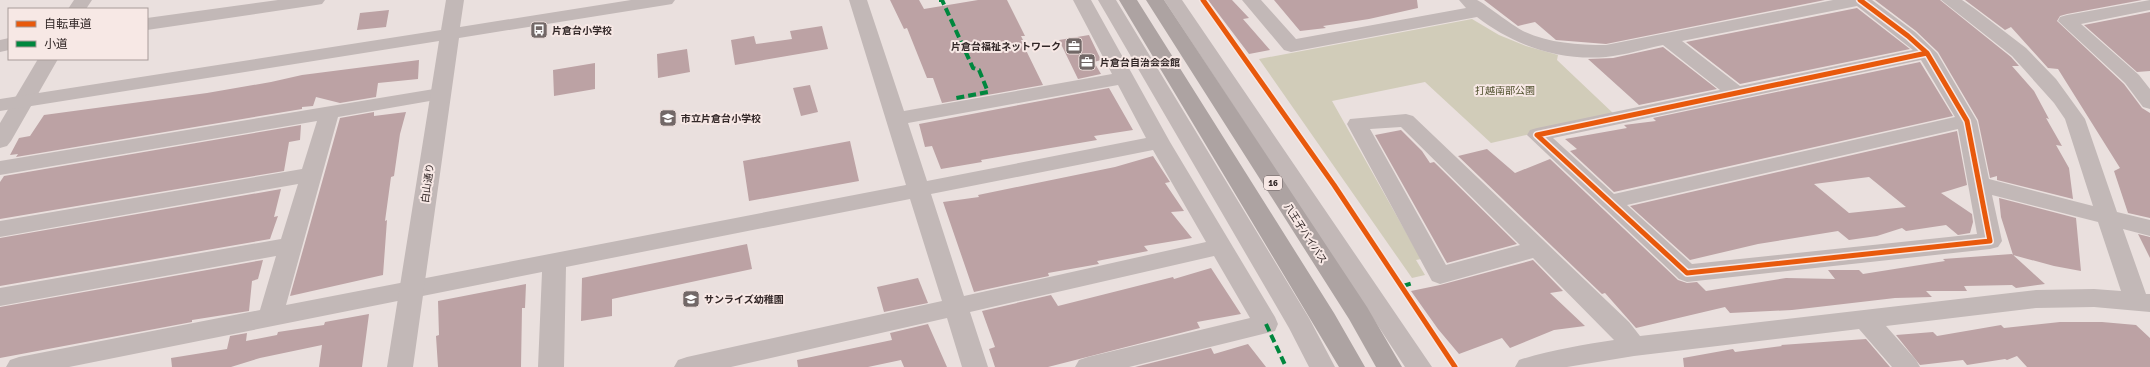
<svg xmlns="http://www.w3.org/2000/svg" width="2150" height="367" font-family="Signika,'Noto Sans JP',sans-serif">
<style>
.green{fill:#d1ccb9}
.building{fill:#bca2a4;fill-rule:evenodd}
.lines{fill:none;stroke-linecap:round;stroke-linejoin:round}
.minor{fill:#c2b8b7;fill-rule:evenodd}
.tertiary{fill:#c2b8b7;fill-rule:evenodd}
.trunk{fill:#ada3a2;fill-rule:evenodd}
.quiet{stroke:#00873e;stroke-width:4;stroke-dasharray:8 4;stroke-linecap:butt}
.cycleway-casing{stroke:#f7e8e5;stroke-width:8}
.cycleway{stroke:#e8590c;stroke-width:5}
.labels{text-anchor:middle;stroke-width:4;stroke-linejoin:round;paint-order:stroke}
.shield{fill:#f7e8e5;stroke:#6d6160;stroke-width:1}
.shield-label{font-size:9px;font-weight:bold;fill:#322727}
.poi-label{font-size:10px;font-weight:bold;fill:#322727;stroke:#f7e8e5;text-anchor:start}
.park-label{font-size:10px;fill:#4e4f2c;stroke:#f7e8e5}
.street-label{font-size:10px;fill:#322727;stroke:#f7e8e5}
</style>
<rect width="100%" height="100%" fill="#eae0de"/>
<path class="green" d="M1472 19 1499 35 1526 46 1558 55 1557 60 1615 115 1491 143 1425 82 1332 101 1421 259 1416 260 1425 275 1412 278 1259 59Z"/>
<path class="building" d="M890 0H919L924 9 978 0H1007L1025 36H1021L1023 40H1021L1043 85 942 103 933 78H927L907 28 904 29Z
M1208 0H1232L1249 18 1243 19 1270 50 1249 54Z
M1274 0H1417L1418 8 1369 19 1323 26 1326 28 1300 31Z
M1484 0H1825L1606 44 1556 40 1535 22 1518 26Z
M1875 0H1940L2011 57 2019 66H2012L2034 91 2049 119 2046 118 2062 146 2056 145 2069 168 2073 199 1997 180V176L1990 178 1978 120 1938 52 1916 31Z
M1965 0H2142L2067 14 2060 16 2057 21 2124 84 2142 108 2150 113V218L2128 213 2114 171 2120 168 2058 69 2048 68 2011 27 2005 30Z
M1857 8 1910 49 1740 84 1686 42Z
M389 10 386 27 357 30 360 13Z
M2150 12V71L2137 72 2084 25Z
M822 26 828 49 735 65 731 40 754 36 756 44 792 39 790 31Z
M1089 35 1101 60 1094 62 1101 74 1078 79 1059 40Z
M1663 47 1717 89 1639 105 1588 59 1613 58Z
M687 49 690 72 658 78 657 54Z
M419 60 418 79 378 83 376 97 340 103 316 97 313 106 302 107V109L16 157 18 154 10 155 19 138 30 136 44 115 207 93 271 82 302 75Z
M1920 62 1953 116 1614 192 1570 151 1577 149 1565 139 1627 128 1624 125 1656 121 1653 118Z
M595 63V89L554 96 553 70Z
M810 85 818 112 801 116 793 88Z
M1109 88 1133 130 1094 136 1097 140 981 160 982 162 941 169 932 146 925 147 919 124Z
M374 112V116L406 112 400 134 394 176 391 177 385 221 387 220 383 275 290 296 340 118Z
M301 125 300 140 289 142 284 171 0 219V182L4 176Z
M1401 130 1422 151 1430 163 1434 162 1517 244 1447 263 1375 135Z
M1957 131 1967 185 1941 193 1972 214 1973 222 1970 233 1958 235 1946 225 1906 231 1902 228 1877 236 1849 240 1838 231 1758 244 1690 260 1630 206ZM1869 177 1906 207 1849 213 1814 184Z
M850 141 859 181 749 201 743 161Z
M1487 149 1515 173 1550 159 1678 280 1687 283 1697 282 1706 291 1786 278 1835 279 1828 270H1859L1863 274 1945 261 1943 259 2012 254 2045 284 2016 288 2012 285 1964 286 1967 291H1926L1932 297 1895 298 1792 310 1730 313 1725 307 1636 328 1605 293 1602 294 1458 156Z
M1153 156 1170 182 1165 183 1184 211 1171 212 1192 238 1144 246 1148 251 1097 261 1099 264 1048 273 1049 276 974 292 943 202 979 197 978 195 1115 167Z
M281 189 274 217 278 216 270 239 0 286V238Z
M1999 198 2076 218 2081 271 2054 266 2013 255 2001 217Z
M2138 234 2150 237V258Z
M747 244 752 269 612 299V316L581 321 582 278Z
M263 260 258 279 252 281 249 311 192 320V322L0 358V307Z
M1533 260 1563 291 1550 293 1585 326 1554 330 1510 348 1502 338 1459 354 1438 329 1411 291 1440 285Z
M1211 268 1241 314 1197 322 1200 328 1048 367H995L989 349 995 347 982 311 1051 295 1058 306 1173 277 1174 279Z
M918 278 928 303 884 312 877 287Z
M526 284 525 308H522L521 367H438L436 336 439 335 438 301Z
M369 314 362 367H319L322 345 260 358 231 367H172L171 358 227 349 230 336 247 333 246 341 277 335 278 332 324 325 325 322Z
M2060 322H2102L2136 325 2150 338V367H2027L2017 356 2007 360 2005 359 1967 365 1963 360 1920 365 1896 335 1933 332 1937 336 2001 325 2004 328Z
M928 324 947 367H904L901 360 868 367H798L797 360 892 340 890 333Z
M1866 339 1890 367H1684L1683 358 1733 349 1735 352 1782 346 1781 345Z
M1248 344 1266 367H1135L1211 348 1214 354Z"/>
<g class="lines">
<path class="minor" d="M74 0H92L86 9H68Z
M278 0H325L322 4 316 5 147 30V18Z
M849 0H867L904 111 1112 74 1073 0H1091L1170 142 1275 317 1278 324 1275 331 1129 367H1075L1079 360 1088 357 1250 318 1214 256 970 312 988 367H962L947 318 731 367H674L678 360 687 357 942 301 910 199 566 267 564 367H538L542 272 69 367H6L10 360 19 357 260 310 276 256 0 306V288L281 239 298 184 0 237V221L302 169 317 121 0 175V161L440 88 447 90 450 94 447 98 338 117 286 305 906 185ZM1118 85 1146 138 927 181 908 123ZM1153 150 1206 242 964 296 931 194Z
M1098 0H1116L1309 318 1335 367H1309L1289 328Z
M1164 0H1182L1432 367H1405Z
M1242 0H1261L1296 39 1466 8 1459 0C1465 0 1472 0 1477 0 1481 1 1513 26 1523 31 1549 43 1577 45 1606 45L1833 0H1872L1915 32 1937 53 1977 121 1989 179 2093 206 2065 119 2054 103 2012 56 1941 0H1962L1975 9 2026 48 2056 79 2085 119 2117 212 2150 220V236L2123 229 2146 294H2150V312L2094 307 2036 308 1886 326 1916 360 1920 367H1892L1859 329 1634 356 1567 367H1515L1519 360C1550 350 1582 345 1614 340L1533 258 1440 284 1432 281 1347 124 1350 119 1406 114 1413 116 1629 322 1640 336 2036 290 2094 289 2121 291 2098 222 1992 195 2002 241 1998 247 1990 249 1687 282 1679 279 1527 135 1530 130 1537 128 1720 90 1663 45C1644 49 1625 55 1606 57 1559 61 1513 45 1477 17L1291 52 1284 50ZM1857 6 1913 50 1740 86 1682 41ZM1921 60 1955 117 1614 194 1553 138ZM1401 127 1520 245 1446 265 1370 129ZM1958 129 1977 234 1692 264 1627 205Z
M2150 0V10L2081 24 2139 75 2150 89V109L2143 107 2125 83 2058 21 2060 17 2067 15Z
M9 38V50L0 52V40Z
M38 59H58L11 141 7 146 0 148V123Z"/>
<path class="tertiary" d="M446 0H464L460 27 631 0H675L672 4 666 5 459 38 413 367H387L439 41 0 111V99L441 30Z"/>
<path class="trunk" d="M1119 0H1137L1334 313 1365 367H1339Z
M1146 0H1164L1367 307 1402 367H1376L1349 319Z"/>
<path class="quiet" d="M939 0H942L973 68 979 70 988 92 956 98 957 101
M1403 286 1413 283
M1266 324 1286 367"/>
<defs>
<path id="cycleway" d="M1203 0 1334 185 1455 367
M1860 0 1908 36 1927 53
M1927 53 1967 121 1990 241 1687 273 1537 135Z"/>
</defs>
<use href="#cycleway" class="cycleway-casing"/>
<use href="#cycleway" class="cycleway"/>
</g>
<defs>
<symbol id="bus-square" viewBox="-11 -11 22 22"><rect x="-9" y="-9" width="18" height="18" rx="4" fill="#726867" stroke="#f7e8e5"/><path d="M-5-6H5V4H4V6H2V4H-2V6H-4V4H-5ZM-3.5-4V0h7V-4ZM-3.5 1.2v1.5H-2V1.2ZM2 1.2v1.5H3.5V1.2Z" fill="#fff"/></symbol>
<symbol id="office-square" viewBox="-11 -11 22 22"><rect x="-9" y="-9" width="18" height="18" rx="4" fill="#726867" stroke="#f7e8e5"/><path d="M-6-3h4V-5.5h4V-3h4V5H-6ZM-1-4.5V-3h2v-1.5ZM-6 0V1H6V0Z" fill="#fff"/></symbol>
<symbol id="school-square" viewBox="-11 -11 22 22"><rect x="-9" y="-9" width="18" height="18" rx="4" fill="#726867" stroke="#f7e8e5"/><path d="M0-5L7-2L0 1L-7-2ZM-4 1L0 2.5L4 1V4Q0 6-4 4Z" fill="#fff"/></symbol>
</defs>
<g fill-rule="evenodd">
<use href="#bus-square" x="529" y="20" width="20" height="20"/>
<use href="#office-square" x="1064" y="36" width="20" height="20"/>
<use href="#office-square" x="1077" y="52" width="20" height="20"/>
<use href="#school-square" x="658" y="108" width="20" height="20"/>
<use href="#school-square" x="681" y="289" width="20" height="20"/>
</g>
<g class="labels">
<rect class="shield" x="1264" y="176" width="18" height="14" rx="3"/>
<g class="shield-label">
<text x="1273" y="186">16</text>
</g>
<g class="poi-label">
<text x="552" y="34">片倉台小学校</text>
<text x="1061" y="50" text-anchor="end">片倉台福祉ネットワーク</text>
<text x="1100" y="66">片倉台自治会会館</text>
<text x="681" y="122">市立片倉台小学校</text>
<text x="704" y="303">サンライズ幼稚園</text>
</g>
<g class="park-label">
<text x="1505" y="94">打越南部公園</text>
</g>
<g class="street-label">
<text transform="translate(427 183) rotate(-82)" y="4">白山通り</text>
<text transform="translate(1306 233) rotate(57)" y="4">八王子バイパス</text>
</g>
</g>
<rect x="8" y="8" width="140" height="52" fill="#f7e8e5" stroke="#a89b99"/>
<rect x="16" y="21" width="20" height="6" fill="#e8590c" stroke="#a89b99"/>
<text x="44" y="28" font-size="12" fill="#322727">自転車道</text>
<rect x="16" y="41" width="20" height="6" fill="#00873e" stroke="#a89b99"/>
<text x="44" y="48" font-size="12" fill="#322727">小道</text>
</svg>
